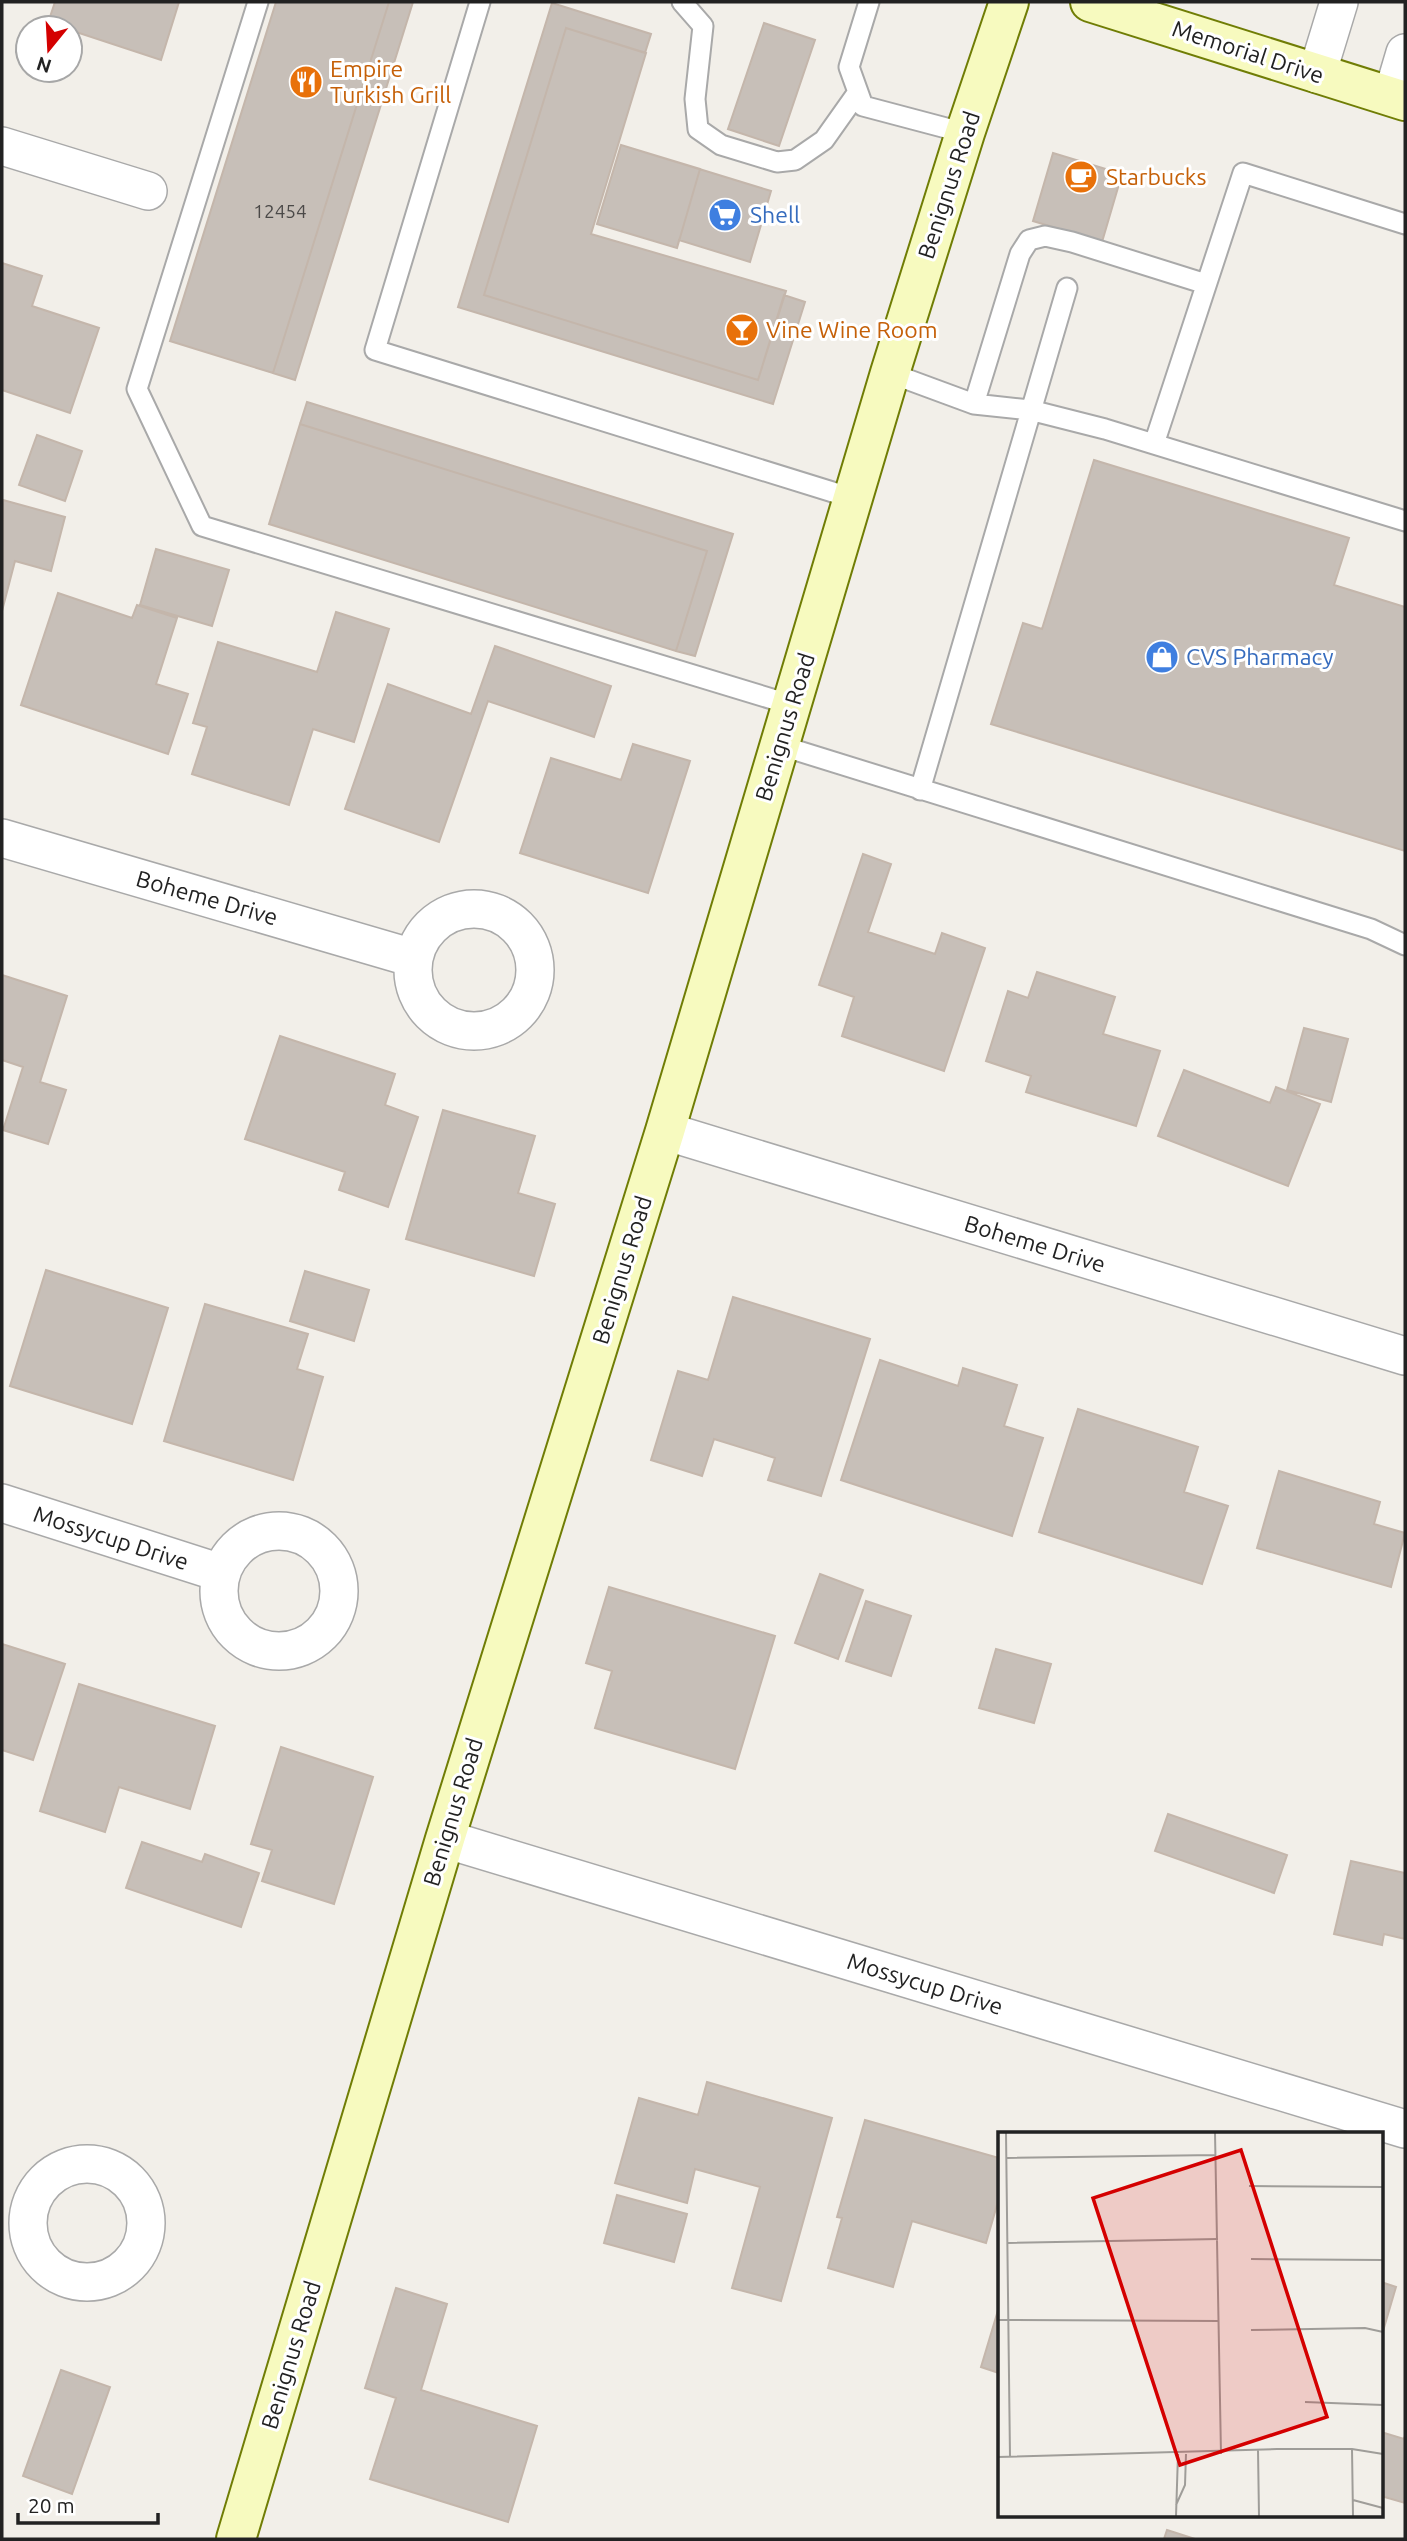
<svg xmlns="http://www.w3.org/2000/svg" width="1407" height="2541" font-family="Ubuntu,sans-serif">
<style>
.building{fill:#c7bfb8;stroke:#c4b6ab;stroke-width:2}
.lines{fill:none;stroke-linecap:round;stroke-linejoin:round}
.lane-casing{stroke:#a9a9a9;stroke-width:23}
.street-casing{stroke:#a9a9a9;stroke-width:40}
.secondary-casing{stroke:#707d05;stroke-width:42}
.lane{stroke:#fff;stroke-width:19}
.street{stroke:#fff;stroke-width:37}
.secondary{stroke:#f7fabf;stroke-width:38}
.labels{text-anchor:middle;stroke-width:6;stroke-linejoin:round;paint-order:stroke}
.number-label{font-size:19px;fill:#4b4948}
.street-label{font-size:23px;fill:#222;stroke:#fff}
.food-label{font-size:23px;fill:#c56008;stroke:#fff;text-anchor:start}
.shop-label{font-size:23px;fill:#366cbe;stroke:#fff;text-anchor:start}
.inset-road{fill:none;stroke:#9f9d99;stroke-width:2}
.view{fill:#d40000;fill-opacity:0.15;stroke:#d40000;stroke-width:3.5}
.inset-edge{fill:none;stroke:#222;stroke-width:3.5}
</style>
<rect width="100%" height="100%" fill="#f2efe9"/>
<path class="building" d="M55 2H179L161 60 70 30V28L48 23Z
M276 2H389L273 373 170 341Z
M389 2H413L295 380 273 373Z
M552 3 651 34 645 53 566 28 484 295 758 380 784 295 805 302 773 404 458 307Z
M764 23 815 40 779 146 728 129Z
M566 28 646 53 591 234 786 291 758 380 484 295Z
M621 145 771 191 750 262 679 240 677 248 597 224Z
M621 145 700 169 677 248 597 224Z
M1053 153 1122 174 1102 242 1033 221Z
M2 263 42 276 32 306 99 328 70 413 2 390Z
M307 402 733 534 695 656 676 651 707 551 300 424Z
M300 424 707 551 676 651 269 524Z
M37 435 82 451 65 501 19 485Z
M1094 460 1349 538 1334 585 1405 607V851L991 724 1023 623 1042 629Z
M3 500 65 517 51 571 15 561 2 611Z
M156 549 229 570 212 626 140 605Z
M58 593 132 618 137 605 177 618 156 684 188 694 168 754 21 705Z
M336 612 389 629 354 742 313 729 289 805 192 774 207 727 193 723 218 642 317 672Z
M495 646 611 686 594 737 488 701 439 842 345 809 388 684 471 714Z
M633 744 690 761 648 893 520 853 551 758 621 780Z
M863 854 891 864 868 932 935 954 942 933 985 948 944 1071 842 1036 854 997 819 985Z
M1037 972 1115 997 1103 1034 1160 1051 1136 1126 1026 1092 1031 1076 986 1061 1008 991 1028 998Z
M2 975 67 996 40 1082 66 1090 48 1144 3 1130 23 1067 2 1060Z
M1304 1028 1348 1039 1331 1102 1287 1090Z
M280 1036 395 1074 385 1105 418 1117 388 1207 339 1190 345 1172 245 1139Z
M1184 1070 1270 1103 1276 1087 1320 1104 1288 1186 1158 1136Z
M443 1110 535 1136 518 1193 555 1204 534 1276 406 1239Z
M46 1270 168 1308 132 1424 10 1386Z
M305 1271 369 1290 354 1341 290 1321Z
M733 1297 870 1339 821 1496 768 1480 775 1458 714 1439 702 1476 651 1460 678 1371 708 1380Z
M205 1304 308 1334 297 1369 323 1377 293 1480 164 1441Z
M880 1360 958 1386 963 1368 1017 1385 1004 1426 1043 1438 1012 1536 841 1480Z
M1078 1409 1198 1447 1184 1492 1228 1506 1202 1584 1039 1532Z
M1279 1471 1380 1502 1374 1524 1405 1533 1391 1587 1257 1548Z
M820 1574 863 1590 838 1659 795 1643Z
M609 1587 775 1636 735 1769 595 1728 612 1671 586 1663Z
M866 1601 911 1616 891 1676 846 1661Z
M2 1644 65 1664 33 1760 2 1750Z
M996 1649 1051 1664 1034 1723 979 1708Z
M79 1684 215 1726 190 1809 119 1787 105 1832 40 1811Z
M281 1747 373 1777 334 1904 262 1881 272 1850 251 1844Z
M1168 1814 1287 1855 1274 1893 1155 1851Z
M142 1842 202 1862 205 1854 259 1873 241 1927 126 1888Z
M1351 1861 1405 1873V1939L1384 1934 1382 1945 1334 1934Z
M707 2082 832 2118 781 2301 732 2288 760 2187 695 2169 687 2203 615 2183 639 2098 698 2115Z
M865 2120 999 2158V2198L986 2243 912 2221 893 2287 828 2268 842 2218 837 2217Z
M617 2195 687 2214 674 2262 604 2243Z
M1381 2282 1396 2287 1381 2338Z
M396 2288 447 2304 421 2390 537 2426 508 2522 370 2479 396 2398 365 2388Z
M999 2307V2373L981 2367Z
M61 2370 110 2387 72 2494 23 2476Z
M1381 2432 1404 2439 1405 2436V2503L1381 2496Z
M1167 2530 1195 2539H1164Z"/>
<g class="lines">
<defs>
<path id="lane" d="M258 2 137 389 202 526 792 705
M480 2 375 350 852 498
M682 2 703 26 695 99 698 129 721 145 777 162 795 160 824 140 858 92
M869 2 849 67 863 106 965 133
M890 373 974 404 1030 410 1105 429 1405 521
M974 404 1020 254 1029 240 1045 236 1072 242 1206 284
M1154 444 1243 173 1405 224
M779 745 1371 929 1405 945
M920 790 1067 288"/>
<path id="street" d="M1317 74 1339 2
M1392 97 1405 53
M2 146 148 191
M2 838 413 958
M413 970a61 61 0 1 1 122 0a61 61 0 1 1-122 0Z
M665 1131 1405 1356
M2 1503 221 1573
M219 1591a60 60 0 1 1 120 0a60 60 0 1 1-120 0Z
M445 1839 1405 2129
M28 2223a59 59 0 1 1 118 0a59 59 0 1 1-118 0Z"/>
<path id="secondary" d="M1090 2 1405 101
M236 2539 445 1839 665 1131 890 373 965 133 1009 2"/>
</defs>
<use href="#lane" class="lane-casing"/>
<use href="#street" class="street-casing"/>
<use href="#secondary" class="secondary-casing"/>
<use href="#lane" class="lane"/>
<use href="#street" class="street"/>
<use href="#secondary" class="secondary"/>
</g>
<defs>
<symbol id="restaurant-disc" viewBox="-11 -11 22 22"><circle r="9.5" fill="#e8710a" stroke="#fff"/><path d="M-5-6h1v4h1v-4h1v4h1v-4h1v5L-1.5 .5V6h-2V.5L-5-1ZM5-6V6H3V1.5H1.5Q1.5-4 5-6Z" fill="#fff"/></symbol>
<symbol id="cafe-disc" viewBox="-11 -11 22 22"><circle r="9.5" fill="#e8710a" stroke="#fff"/><path d="M-5.5-4.5H6V0H3Q3 3.5 0 3.5H-2.5Q-5.5 3.5-5.5 0ZM3-3.2v2h1.7v-2ZM-6 4.5H4V6H-6Z" fill="#fff"/></symbol>
<symbol id="supermarket-disc" viewBox="-11 -11 22 22"><circle r="9.5" fill="#3f7fe0" stroke="#fff"/><path d="M-6-5.5h2.5l.6 2H6L4.5 2H-2.5L-4.4-4H-6ZM-1.5 3.2a1.3 1.3 0 1 0 .1 0ZM3 3.2a1.3 1.3 0 1 0 .1 0Z" fill="#fff"/></symbol>
<symbol id="bar-disc" viewBox="-11 -11 22 22"><circle r="9.5" fill="#e8710a" stroke="#fff"/><path d="M-6-5H6L.8 .8V4.5H3.5V6h-7V4.5H-.8V.8Z" fill="#fff"/></symbol>
<symbol id="shop-disc" viewBox="-11 -11 22 22"><circle r="9.5" fill="#3f7fe0" stroke="#fff"/><path d="M-5-2.5h2.3a2.7 3.5 0 0 1 5.4 0H5L5.5 6h-11ZM-1.5-2.5h3a1.5 2.3 0 0 0-3 0Z" fill="#fff"/></symbol>
</defs>
<g fill-rule="evenodd">
<use href="#restaurant-disc" x="287" y="63" width="38" height="38"/>
<use href="#cafe-disc" x="1062" y="158" width="38" height="38"/>
<use href="#supermarket-disc" x="706" y="196" width="38" height="38"/>
<use href="#bar-disc" x="723" y="311" width="38" height="38"/>
<use href="#shop-disc" x="1143" y="638" width="38" height="38"/>
</g>
<g class="labels">
<g class="number-label">
<text x="280" y="218">12454</text>
</g>
<g class="street-label">
<text transform="translate(1248 52) rotate(18)" y="8">Memorial Drive</text>
<text transform="translate(949 185) rotate(-72)" y="8">Benignus Road</text>
<text transform="translate(785 727) rotate(-73)" y="8">Benignus Road</text>
<text transform="translate(207 898) rotate(16)" y="8">Boheme Drive</text>
<text transform="translate(1035 1244) rotate(17)" y="8">Boheme Drive</text>
<text transform="translate(622 1270) rotate(-73)" y="8">Benignus Road</text>
<text transform="translate(111 1538) rotate(18)" y="8">Mossycup Drive</text>
<text transform="translate(453 1812) rotate(-73)" y="8">Benignus Road</text>
<text transform="translate(925 1984) rotate(17)" y="8">Mossycup Drive</text>
<text transform="translate(291 2355) rotate(-73)" y="8">Benignus Road</text>
</g>
<g class="food-label">
<text x="330" y="77">Empire<tspan x="330" dy="26">Turkish Grill</tspan></text>
<text x="1106" y="185">Starbucks</text>
<text x="766" y="338">Vine Wine Room</text>
</g>
<g class="shop-label">
<text x="750" y="223">Shell</text>
<text x="1186" y="665">CVS Pharmacy</text>
</g>
</g>
<g transform="translate(998 2132)">
<rect width="385" height="385" fill="#f2efe9"/>
<path class="inset-road" d="M8 1 12 325M217 1 223 322M9 26 218 23M251 54 385 55M10 111 220 107M253 127 385 128M0 188 221 189M253 198 367 196 385 200M307 270 385 273M354 317 355 384M260 318 261 384M0 325 279 317H354L385 322M355 368 385 376M178 373 187 353 188 322M178 384 180 322"/>
<path class="view" d="M243 18 329 285 182 333 95 66Z"/>
<rect width="385" height="385" class="inset-edge"/>
</g>
<rect width="1407" height="2541" fill="none" stroke="#222222" stroke-width="7"/>
<g transform="translate(49 49) rotate(198)"><circle r="33" fill="#ffffff" stroke="#a7a7a7" stroke-width="2"/>
<path d="M0-5L12 26L0 18L-12 26Z" fill="#d40000"/>
<text y="-10" font-size="19" font-weight="bold" text-anchor="middle" fill="#222222">N</text>
</g>
<path d="M18 2513v10h140v-10" fill="none" stroke="#222222" stroke-width="3.5"/>
<text x="28" y="2513" font-size="21" fill="#222222" stroke="#ffffff" stroke-width="5" paint-order="stroke">20 m</text>
</svg>
